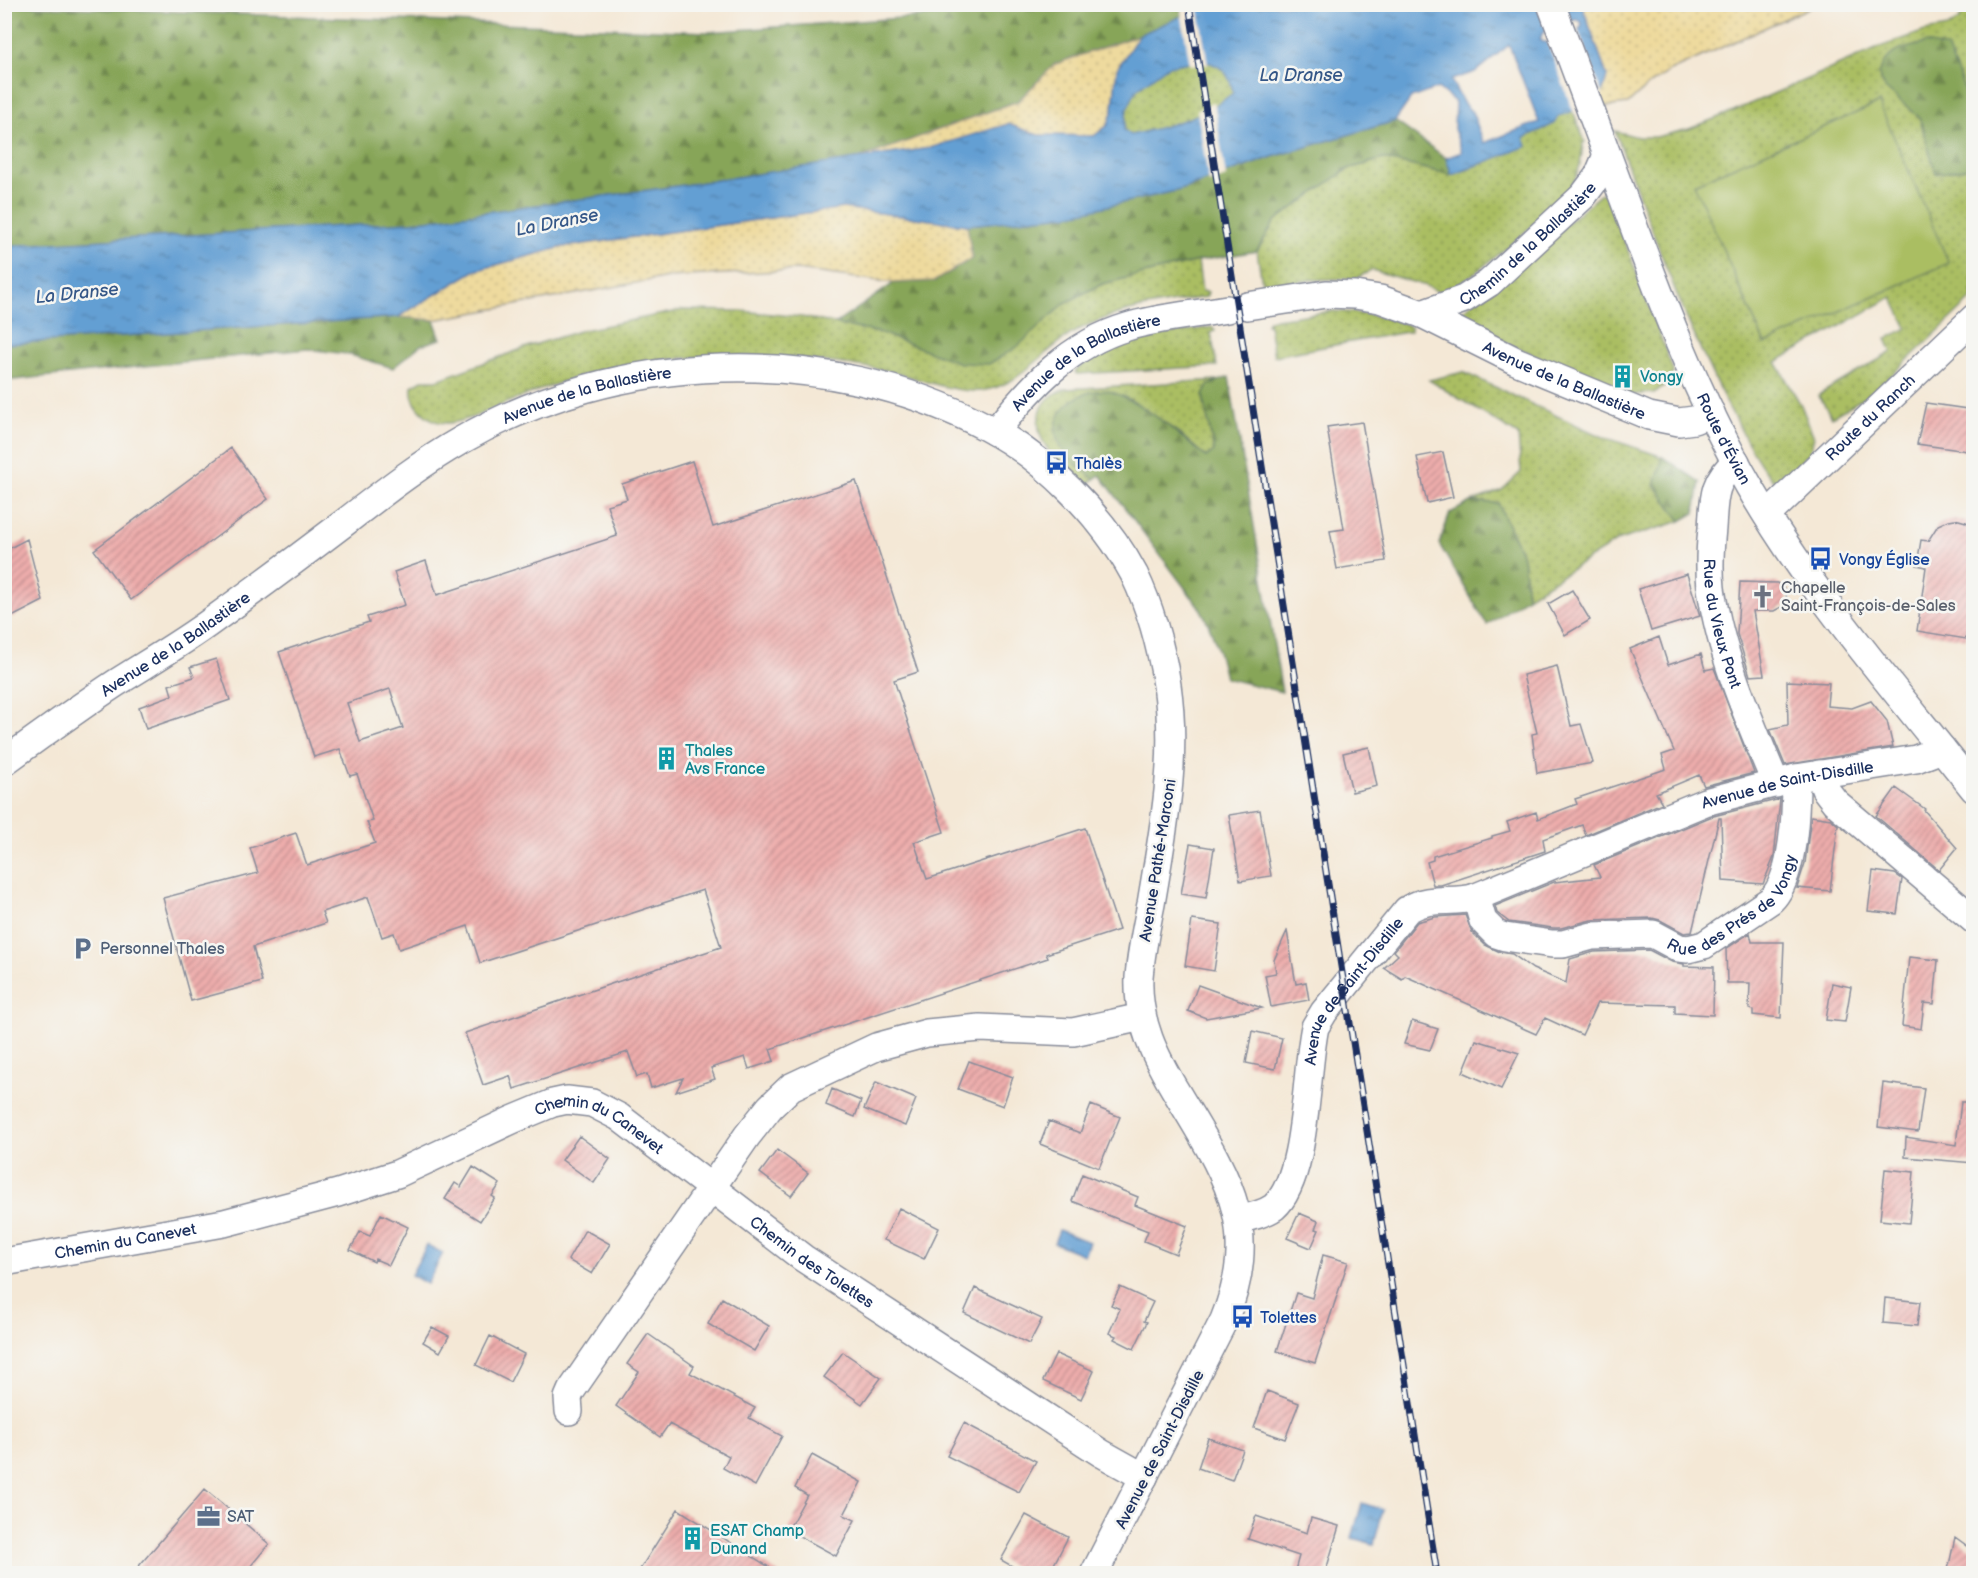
<svg xmlns="http://www.w3.org/2000/svg" width="1978" height="1578" font-family="'Balsamiq Sans',sans-serif">
<style>
.grass{fill:url(#grass-dots);stroke:#627660;stroke-width:1.5;fill-rule:evenodd}
.forest{fill:url(#forest-firs);stroke:#516a5b;stroke-width:1.5}
.sand{fill:url(#sand-dots);stroke:#84847e;stroke-width:1.5}
.pitch{fill:#aabe62;stroke:#627660;stroke-width:1.5}
.water{fill:url(#water-ripples);stroke:#3f6798;stroke-width:1.5;fill-rule:evenodd}
.pier{fill:#f4e8d6}
.building{fill:url(#building-hatch);fill-rule:evenodd}
.lines{fill:none;stroke-linecap:round;stroke-linejoin:round}
.minor-casing{stroke:#888c9a;stroke-width:30}
.minor{stroke:#fff;stroke-width:27}
.rail-casing{stroke:#1b2f5e;stroke-width:7}
.rail{stroke:#f6f6f2;stroke-width:4.5;stroke-dasharray:14;stroke-linecap:butt}
.labels{text-anchor:middle;stroke-width:5;stroke-linejoin:round;paint-order:stroke}
.street-label{font-size:16px;fill:#1b2f5e;stroke:#f6f6f2}
.culture-label{font-size:16px;fill:#0d838f;stroke:#f6f6f2;text-anchor:start}
.transit-label{font-size:16px;fill:#164399;stroke:#f6f6f2;text-anchor:start}
.worship-label{font-size:16px;fill:#5b616d;stroke:#f6f6f2;text-anchor:start}
.service-label{font-size:16px;fill:#4e5e75;stroke:#f6f6f2;text-anchor:start}
.water-label{font-size:18px;font-style:italic;fill:#345687;stroke:#f6f6f2}
</style>
<defs>
<pattern id="grass-dots" width="8" height="8" patternUnits="userSpaceOnUse" patternTransform="scale(1.5)"><rect width="8" height="8" fill="#aabe62"/><path d="M2 2h.1M6 6h.1" fill="none" stroke="#8a9b54" stroke-width="1.8" stroke-linecap="round"/></pattern>
<pattern id="forest-firs" width="22" height="20" patternUnits="userSpaceOnUse" patternTransform="scale(1.5)"><rect width="22" height="20" fill="#87a558"/><path d="M5 1l3.5 6h-7zM16 11l3.5 6h-7z" fill="#6e874c"/></pattern>
<pattern id="sand-dots" width="8" height="8" patternUnits="userSpaceOnUse" patternTransform="scale(1.5)"><rect width="8" height="8" fill="#eeda9e"/><path d="M2 2h.1M6 6h.1" fill="none" stroke="#ccbb8a" stroke-width="1.8" stroke-linecap="round"/></pattern>
<pattern id="water-ripples" width="26" height="14" patternUnits="userSpaceOnUse" patternTransform="scale(1.5)"><rect width="26" height="14" fill="#639fd3"/><path d="M2 4q2-2 4 0t4 0M15 11q2-2 4 0t4 0" fill="none" stroke="#5182ae"/></pattern>
<pattern id="building-hatch" width="6" height="6" patternUnits="userSpaceOnUse" patternTransform="scale(1.5)"><rect width="6" height="6" fill="#eeadac"/><path d="M-1 1l2-2M0 6l6-6M5 7l2-2" fill="none" stroke="#c08d8f"/></pattern>
</defs>
<rect width="100%" height="100%" fill="#f6f6f2"/>
<filter id="ink" filterUnits="userSpaceOnUse"><feTurbulence type="fractalNoise" baseFrequency=".0167" numOctaves="2"/><feDisplacementMap in="SourceGraphic" scale="12" xChannelSelector="R" yChannelSelector="G"/><feConvolveMatrix kernelMatrix="1 2 1 2 8 2 1 2 1" color-interpolation-filters="sRGB"/></filter>
<filter id="wash" filterUnits="userSpaceOnUse"><feTurbulence type="fractalNoise" baseFrequency=".008" numOctaves="4" result="noise"/><feDisplacementMap in="SourceGraphic" scale="24" xChannelSelector="R" yChannelSelector="G"/><feGaussianBlur stdDeviation="1.35" result="paint"/><feColorMatrix in="noise" values="0 0 0 0 0 0 0 0 0 0 0 0 0 0 0 0 0 1.4 0 .05"/><feComposite in="paint" operator="in"/></filter>
<g filter="url(#wash)">
<rect width="100%" height="100%" fill="#f4e8d6"/>
<path class="grass" d="M1968 5H1973V36L1966 40 1974 57 1973 298 1875 391 1832 417 1818 395 1892 352 1886 339 1907 328 1892 297 1776 362 1801 405 1814 437 1810 452 1782 480 1779 482 1773 481C1755 460 1742 431 1728 406 1682 318 1650 224 1615 131L1638 137H1656L1689 129 1729 113 1883 46 1925 31 1948 27 1959 20ZM1879 103 1765 344 1695 184Z
M1201 60C1221 65 1230 72 1233 93 1204 117 1166 127 1131 135L1124 130 1127 109 1137 88 1168 66Z
M1573 111 1585 142 1583 143C1582 157 1580 171 1573 183 1566 198 1550 209 1538 220 1508 248 1478 273 1443 294L1426 286 1372 270 1357 278 1311 280 1266 286 1262 283 1257 251 1275 221 1348 169 1383 159 1453 175 1526 146 1523 138 1554 124 1559 116Z
M1602 193 1608 197 1673 370 1672 382 1654 393 1631 395 1511 345 1477 329 1479 323 1471 320 1463 311Z
M1198 261 1202 291 1208 292 1206 297C1159 305 1112 309 1071 334 1039 354 1019 387 980 391 950 393 909 374 878 369 787 354 702 350 612 368 585 373 547 387 521 397 497 405 473 421 448 423 429 424 409 405 412 386L422 380H437L530 346 583 330 683 310 742 311 802 317 881 333 960 362 1045 319 1065 303 1102 284Z
M1333 311C1360 312 1383 316 1408 325L1411 327V331L1274 356 1269 325 1267 324 1269 320Z
M1212 327 1215 331 1211 333 1217 366 1077 374 1075 372C1109 338 1167 335 1212 327Z
M1463 372 1598 435 1663 457 1656 485 1681 521 1619 540 1527 597 1523 557 1498 503 1471 502 1502 490 1521 472 1518 435 1429 380Z
M1218 380 1208 385 1203 396 1214 452 1206 457 1178 432 1127 399 1059 445 1068 456 1094 479 1084 488C1065 468 1028 441 1041 410 1046 398 1054 393 1066 389Z"/>
<path class="forest" d="M1023 4 1180 5 1182 16 1139 35 1056 64 1018 101 858 159 664 188 412 222 5 246 4 5 708 32 998 11Z
M1926 43 1947 48 1973 109V167L1936 174 1919 117 1885 88 1878 74C1890 48 1900 50 1926 43Z
M1395 121 1446 158 1452 175 1383 159 1348 169 1275 221 1257 251 1198 261 1102 284 1065 303 1016 348 989 364 960 363 881 333 835 324 894 283 935 281 972 258 967 225 1067 215 1180 190 1272 157Z
M398 317 434 320 441 339 421 345 393 368 347 354 307 349 5 381V344Z
M1229 377 1282 692 1225 678C1219 653 1213 630 1200 608L1100 475 1094 479C1083 469 1065 458 1059 444 1044 412 1084 384 1112 392 1144 402 1181 437 1206 457L1214 451 1203 396 1208 385Z
M1663 457 1700 482 1695 513 1681 521 1655 485Z
M1471 502 1498 503 1523 557 1527 597 1487 625 1439 544 1450 513Z"/>
<path class="sand" d="M1582 5H1815L1670 71 1645 88 1628 104 1573 111 1607 76Z
M1139 35 1117 69 1113 109 1108 125 1094 136 1038 135 1008 124 930 148 858 159 1018 101 1055 64Z
M843 208 967 225 972 258 935 281 894 283 798 270 668 277 434 320 398 317 474 271 563 247Z"/>
<path class="pitch" d="M1879 103 1949 263 1765 344 1694 184Z"/>
<path class="water" d="M1207 5H1582L1607 76 1602 93 1573 111 1559 116 1554 124 1524 138 1527 146 1452 175 1446 158 1462 152 1454 129 1455 102 1438 88 1411 98 1395 121 1272 157 1180 190 1067 215 967 225 843 208 562 247 474 271 398 317 5 344V246L412 222 664 188 930 148 1008 124 1038 135 1094 136 1108 125 1113 109 1117 69 1139 35ZM1574 20H1579L1582 23 1581 27 1578 31 1547 42H1543L1540 39 1543 32ZM1509 45 1539 122 1484 143 1472 112 1464 104 1451 80 1475 72ZM1201 60C1221 65 1230 72 1233 93 1204 117 1166 127 1131 135L1124 130 1127 109 1137 89 1168 66Z
M1059 1230 1089 1242 1084 1255 1054 1243Z
M427 1245 443 1253 427 1284 411 1275Z
M1362 1503 1383 1510 1374 1544 1352 1538Z"/>
<path class="pier" d="M1198 5 1208 65 1201 64 1190 65 1181 12Z
M1577 27 1603 96 1574 114 1546 39Z
M1214 102 1226 177 1209 183 1197 110Z"/>
<g id="blocks">
<path class="building" d="M1926 403 1974 410V452L1917 444Z
M1362 422 1386 561 1337 569 1330 531 1344 529 1327 427Z
M231 448 268 499 131 600 94 550Z
M1443 452 1453 497 1427 503 1417 457Z
M692 461 713 527 856 481 918 672 894 680 944 832 914 842 927 879 1085 828 1119 930 1046 954 1048 958 770 1049 774 1061 749 1069 745 1057 711 1068 715 1079 676 1092 683 1078 651 1088 647 1074 637 1077 628 1052 514 1089 510 1076 483 1085 465 1033 721 947 703 890 480 963 468 926 399 949 394 933 382 937 368 897 322 912 326 923 253 947 262 982 191 1001 163 898 258 873 250 848 296 833 307 865 375 843 367 822 373 821 357 774 350 776 340 749 314 757 279 652 369 622 367 617 405 605 394 572 426 561 437 595 617 536 607 505 627 499 622 484ZM390 689 403 728 360 742 347 703Z
M1955 519 1966 522 1974 528V585L1966 639 1917 631 1926 567 1917 565 1921 540 1928 541 1938 525 1949 520Z
M27 539 43 601 12 617 4 601V551Z
M1687 574 1700 616 1651 631 1638 589Z
M1740 582 1777 583 1787 591 1785 605 1774 611H1753L1764 675 1750 676 1737 634Z
M1572 590 1590 620 1565 635 1548 604Z
M1659 637 1668 665 1701 654 1705 670 1714 668 1754 773 1704 786 1699 775 1656 793 1662 803 1586 835 1582 825 1543 839 1545 851 1441 885H1433L1427 862 1433 860V856L1492 838V836L1510 831 1507 822 1536 812 1538 819 1577 804 1575 799 1666 769 1662 755 1674 751 1630 649Z
M216 659 230 700 146 729 139 707 172 695 169 685 194 677 190 667Z
M1557 666 1571 726 1581 724 1593 763 1537 773 1532 734 1537 733 1523 675Z
M1787 681 1829 683 1827 706 1852 708 1871 701 1887 721 1893 747 1785 765 1770 729 1788 725Z
M1369 747 1377 786 1352 792 1343 753Z
M1896 788 1925 809 1924 810 1957 848 1939 870 1876 816Z
M1780 799 1774 857 1763 884 1723 881 1721 818H1719L1692 932 1684 933 1660 920 1652 918 1591 920 1561 928H1553L1509 922 1497 913 1495 906 1554 882 1600 877 1594 865 1710 817Z
M1260 810 1271 876 1240 881 1229 815Z
M1811 816 1831 819 1838 825 1830 891 1797 888 1805 863Z
M1190 844 1214 848 1206 898 1181 894Z
M1873 871 1895 874 1902 879 1897 914 1868 911Z
M1465 915 1472 932 1485 945 1500 952 1512 954 1533 969 1566 983 1570 959 1594 952 1649 950 1672 962 1684 964V966L1714 967 1713 1015 1675 1013V1005L1597 1003 1582 1035 1545 1018 1536 1034 1405 976 1402 979 1384 968 1398 955 1394 951 1417 922 1435 917Z
M1192 920 1221 924 1214 971 1185 966Z
M1287 931 1296 984 1306 982 1309 1000 1271 1007 1265 975 1276 973 1274 960Z
M1750 933 1752 942H1784L1781 1018 1753 1015V1010L1749 1009 1750 983H1727L1726 949Z
M1909 957 1938 960 1934 1004 1924 1003 1921 1029 1902 1026Z
M1832 983 1851 987 1845 1022 1826 1020Z
M1198 985 1262 1008 1206 1018 1188 1011Z
M1412 1021 1438 1029 1430 1050 1404 1044Z
M1252 1031 1282 1038 1275 1069 1246 1063Z
M1476 1040 1519 1053 1501 1089 1463 1072Z
M969 1061 1013 1077 1003 1106 958 1089Z
M876 1082 916 1099 905 1126 864 1109Z
M1883 1083 1924 1088 1918 1132 1878 1127Z
M832 1089 861 1101 855 1117 826 1105Z
M1961 1102H1974V1163L1905 1157 1906 1137 1956 1145Z
M1091 1105 1120 1117 1099 1168 1040 1144 1049 1121 1080 1133Z
M579 1136 610 1159 594 1183 562 1160Z
M777 1150 808 1173 791 1196 760 1173Z
M473 1167 500 1184 492 1196 495 1198 480 1221 445 1199 455 1183 461 1187Z
M1885 1169 1914 1172 1909 1223 1880 1220Z
M1082 1174 1138 1197 1135 1205 1187 1226 1176 1254 1144 1241 1148 1231 1072 1201Z
M899 1208 939 1228 924 1259 884 1240Z
M1299 1213 1318 1221 1315 1229 1319 1230 1311 1248 1287 1238Z
M381 1214 408 1227 389 1265 375 1259 374 1262 350 1250 360 1232 370 1236Z
M585 1230 610 1244 592 1274 568 1260Z
M1323 1255 1348 1262 1315 1363 1277 1351 1296 1293 1312 1298Z
M1120 1287 1153 1302 1144 1321 1147 1322 1134 1349 1114 1339 1116 1336 1109 1333 1120 1309 1111 1305Z
M975 1288 1042 1319 1029 1344 964 1313Z
M722 1298 769 1326 754 1351 708 1324Z
M1885 1298 1920 1302 1917 1326 1883 1323Z
M432 1327 449 1336 440 1352 423 1342Z
M648 1334 694 1366 690 1373 755 1408 749 1418 782 1436 755 1486 723 1468 729 1456 669 1424 660 1437 616 1406 639 1372 627 1364Z
M490 1336 524 1354 510 1382 476 1365Z
M843 1352 881 1378 862 1404 824 1377Z
M1056 1354 1094 1371 1081 1399 1043 1381Z
M1267 1391 1299 1403 1285 1439 1254 1428Z
M964 1423 1036 1461 1019 1492 947 1456Z
M1208 1438 1243 1450 1232 1480 1198 1468Z
M812 1455 861 1482 844 1515 855 1520 836 1556 788 1530 807 1495 795 1488Z
M205 1489 269 1544 244 1574H132Z
M678 1509 780 1574H637Z
M1026 1515 1068 1537 1049 1574H1026L1001 1560Z
M1256 1516 1307 1533 1311 1518 1339 1526 1325 1574H1294L1299 1556 1248 1539Z
M1955 1537 1974 1551V1574L1948 1570Z"/>
</g>
</g>
<g filter="url(#ink)">
<use href="#blocks" fill-opacity="0" stroke="#888c9a" stroke-width="1.5"/>
<g class="lines">
<defs>
<g id="minor">
<path id="s1" d="M1551 4C1575 70 1600 135 1624 200 1660 298 1697 396 1749 486 1812 595 1896 690 1974 789"/>
<path id="s2" d="M1247 306 1326 294 1355 295 1380 299 1422 314 1516 361 1649 416 1679 422 1694 420 1711 413"/>
<path id="s3" d="M1422 314 1464 299 1489 283 1583 196 1598 176 1607 155"/>
<path id="s4" d="M995 432C1031 386 1070 344 1127 327 1159 317 1194 315 1227 309"/>
<path id="s5" d="M1736 462C1712 481 1714 500 1712 528 1710 548 1709 568 1711 588 1720 654 1750 722 1776 784"/>
<path id="s6" d="M1767 515 1974 318"/>
<path id="s7" d="M4 762C41 735 78 708 116 683 149 662 182 643 213 620 256 589 298 558 340 526 379 496 418 465 460 441 617 350 826 342 986 427 1044 457 1103 516 1134 574 1151 609 1161 647 1167 685 1178 759 1163 831 1151 904 1146 928 1141 953 1139 977 1137 1022 1155 1057 1178 1095 1225 1174 1263 1225 1224 1320L1094 1574"/>
<path d="M1819 774 1825 789 1835 802 1974 920"/>
<path id="s8" d="M1476 897 1483 921 1496 934 1505 937 1552 944H1563L1592 936 1653 934 1679 948 1688 949 1704 945 1771 900C1794 878 1796 810 1796 778"/>
<path id="s9" d="M1239 1219C1251 1217 1264 1214 1274 1207 1308 1177 1305 1071 1315 1027L1324 1012 1407 910C1432 894 1451 905 1476 897L1705 802 1796 778 1916 759 1942 749"/>
<path id="s10" d="M4 1262 224 1223 338 1193 397 1174 512 1120 553 1103 567 1100 592 1103 619 1117 803 1258 1101 1453 1144 1477"/>
<path d="M569 1411 568 1398 571 1391 747 1136 770 1107 791 1087 876 1047 927 1033 980 1028 1073 1032 1142 1017"/>
</g>
</defs>
<use href="#minor" class="minor-casing"/>
<use href="#minor" class="minor"/>
<defs>
<path id="rail" d="M1189 4 1437 1574"/>
</defs>
<use href="#rail" class="rail-casing"/>
<use href="#rail" class="rail"/>
</g>
</g>
<defs>
<symbol id="building-bare" viewBox="-9 -9 18 18"><path d="M-4-6H4V6H1V3H-1V6H-4ZM-2.5-4.3h1.7v1.8h-1.7ZM.8-4.3h1.7v1.8H.8ZM-2.5-1h1.7V.8h-1.7ZM.8-1h1.7V.8H.8Z" fill="#0f9aa8" stroke="#f6f6f2" stroke-width="2.5" paint-order="stroke"/></symbol>
<symbol id="bus-bare" viewBox="-9 -9 18 18"><path d="M-5-6H5V4H4V6H2V4H-2V6H-4V4H-5ZM-3.5-4V0h7V-4ZM-3.5 1.2v1.5H-2V1.2ZM2 1.2v1.5H3.5V1.2Z" fill="#1a4fb4" stroke="#f6f6f2" stroke-width="2.5" paint-order="stroke"/></symbol>
<symbol id="church-bare" viewBox="-9 -9 18 18"><path d="M-1.2-6h2.4v3.5h3.3v2.4h-3.3V6h-2.4V-.1h-3.3v-2.4h3.3Z" fill="#6b7280" stroke="#f6f6f2" stroke-width="2.5" paint-order="stroke"/></symbol>
<symbol id="parking-bare" viewBox="-9 -9 18 18"><path d="M-3.5-5.5H1a3.5 3.5 0 0 1 0 7H-1V5.5H-3.5ZM-1-3.4V-.6H.8a1.4 1.4 0 0 0 0-2.8Z" fill="#5c6f8a" stroke="#f6f6f2" stroke-width="2.5" paint-order="stroke"/></symbol>
<symbol id="office-bare" viewBox="-9 -9 18 18"><path d="M-6-3h4V-5.5h4V-3h4V5H-6ZM-1-4.5V-3h2v-1.5ZM-6 0V1H6V0Z" fill="#5c6f8a" stroke="#f6f6f2" stroke-width="2.5" paint-order="stroke"/></symbol>
</defs>
<g fill-rule="evenodd">
<use href="#building-bare" x="1606" y="360" width="33" height="33"/>
<use href="#bus-bare" x="1040" y="446" width="33" height="33"/>
<use href="#bus-bare" x="1804" y="542" width="33" height="33"/>
<use href="#church-bare" x="1746" y="580" width="33" height="33"/>
<use href="#building-bare" x="650" y="742" width="33" height="33"/>
<use href="#parking-bare" x="66" y="932" width="33" height="33"/>
<use href="#bus-bare" x="1226" y="1300" width="33" height="33"/>
<use href="#office-bare" x="192" y="1500" width="33" height="33"/>
<use href="#building-bare" x="676" y="1522" width="33" height="33"/>
</g>
<g class="labels">
<g class="street-label">
<text dy="6" stroke="none"><textPath href="#s3" startOffset="129">Chemin de la Ballastière</textPath></text>
<text dy="6" stroke="none"><textPath href="#s4" startOffset="118">Avenue de la Ballastière</textPath></text>
<text dy="6" stroke="none"><textPath href="#s2" startOffset="336">Avenue de la Ballastière</textPath></text>
<text dy="6" stroke="none"><textPath href="#s7" startOffset="694">Avenue de la Ballastière</textPath></text>
<text dy="6" stroke="none"><textPath href="#s6" startOffset="142">Route du Ranch</textPath></text>
<text dy="6" stroke="none"><textPath href="#s1" startOffset="468">Route d'Évian</textPath></text>
<text dy="6" stroke="none"><textPath href="#s5" startOffset="170">Rue du Vieux Pont</textPath></text>
<text dy="6" stroke="none"><textPath href="#s7" startOffset="208">Avenue de la Ballastière</textPath></text>
<text dy="6" stroke="none"><textPath href="#s9" startOffset="777">Avenue de Saint-Disdille</textPath></text>
<text transform="translate(1157 860) rotate(-81)" y="6">Avenue Pathé-Marconi</text>
<text dy="6" stroke="none"><textPath href="#s8" startOffset="304">Rue des Prés de Vongy</textPath></text>
<text dy="6" stroke="none"><textPath href="#s9" startOffset="274">Avenue de Saint-Disdille</textPath></text>
<text dy="6" stroke="none"><textPath href="#s10" startOffset="627">Chemin du Canevet</textPath></text>
<text dy="6" stroke="none"><textPath href="#s10" startOffset="123">Chemin du Canevet</textPath></text>
<text dy="6" stroke="none"><textPath href="#s10" startOffset="886">Chemin des Tolettes</textPath></text>
<text transform="translate(1159 1449) rotate(-63)" y="6">Avenue de Saint-Disdille</text>
</g>
<g class="culture-label">
<text x="1640" y="382">Vongy</text>
<text x="685" y="756">Thales<tspan x="685" dy="18">Avs France</tspan></text>
<text x="710" y="1536">ESAT Champ<tspan x="710" dy="18">Dunand</tspan></text>
</g>
<g class="transit-label">
<text x="1074" y="469">Thalès</text>
<text x="1839" y="565">Vongy Église</text>
<text x="1260" y="1323">Tolettes</text>
</g>
<g class="worship-label">
<text x="1781" y="593">Chapelle<tspan x="1781" dy="18">Saint-François-de-Sales</tspan></text>
</g>
<g class="service-label">
<text x="100" y="954">Personnel Thales</text>
<text x="227" y="1522">SAT</text>
</g>
<g class="water-label">
<text x="1301" y="81">La Dranse</text>
<text transform="translate(557 222) rotate(-11)" y="6">La Dranse</text>
<text transform="translate(77 293) rotate(-6)" y="6">La Dranse</text>
</g>
</g>
<rect width="1978" height="1578" fill="none" stroke="#f6f6f2" stroke-width="24"/>
</svg>
